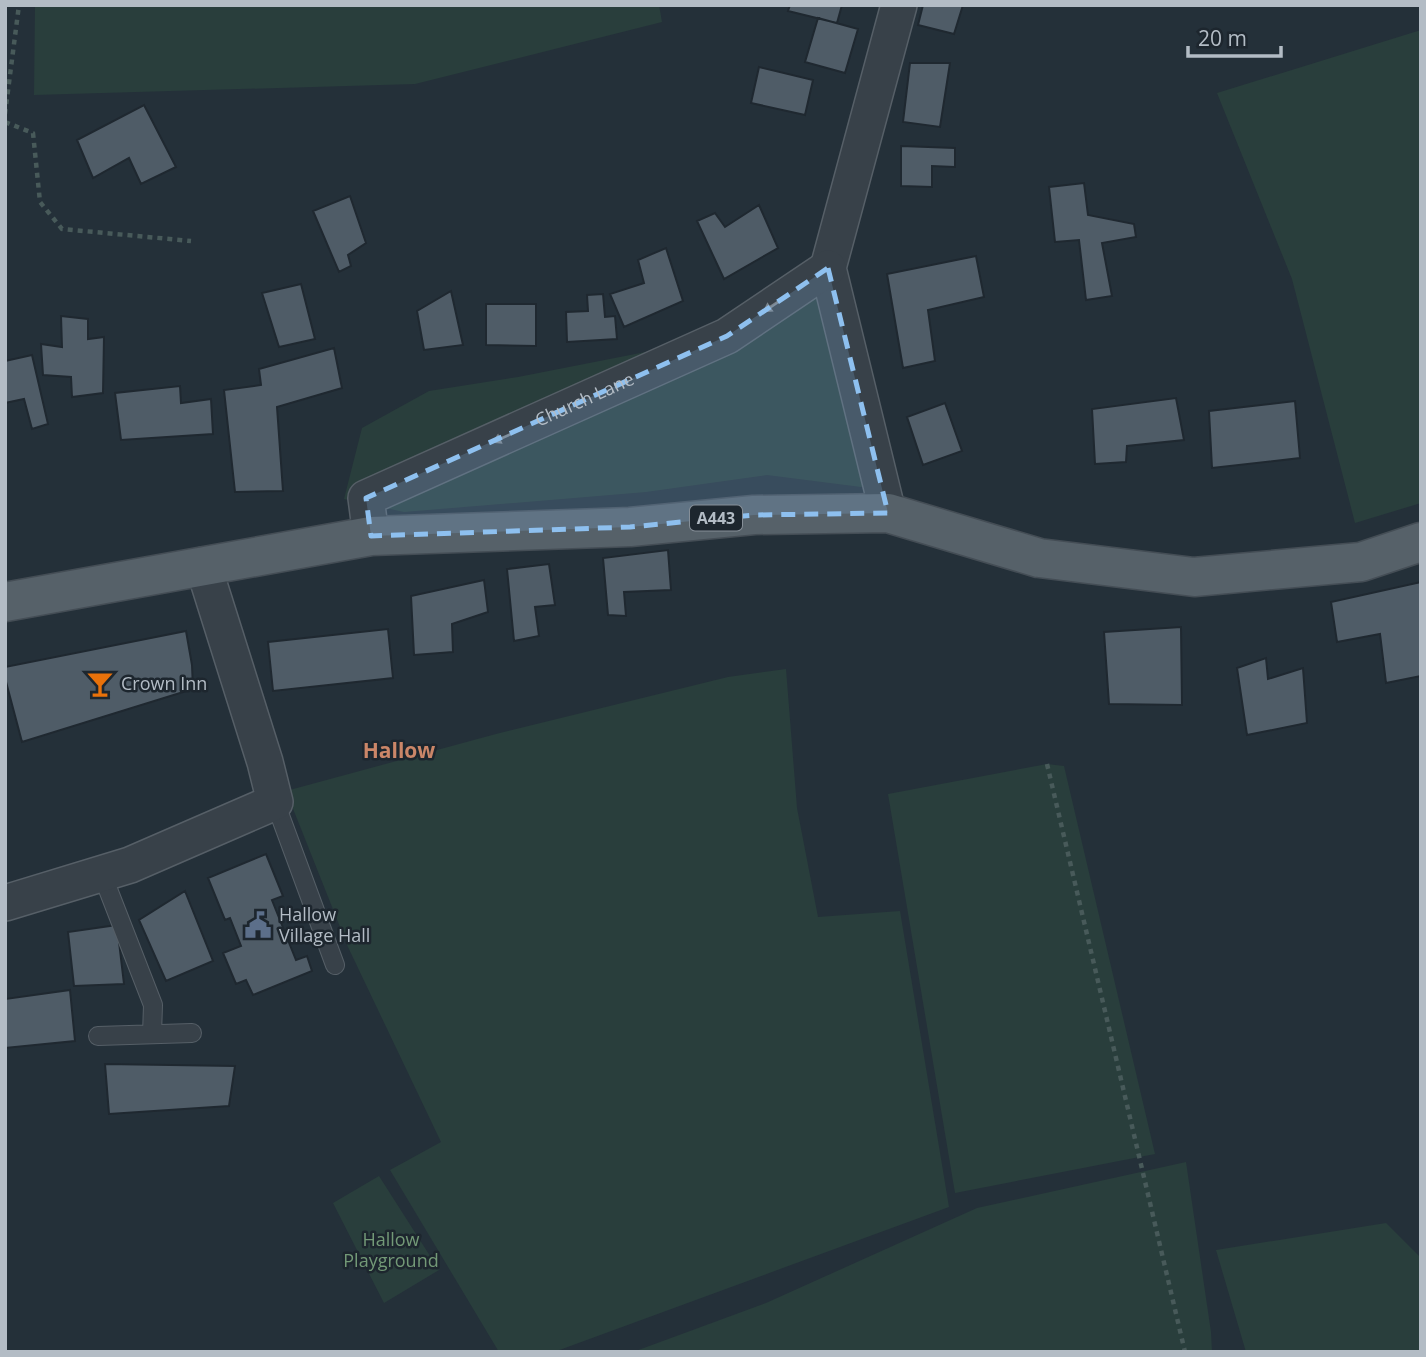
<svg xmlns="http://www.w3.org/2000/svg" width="1426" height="1357" font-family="'Open Sans',sans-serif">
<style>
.green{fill:#293e3c}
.building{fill:#4f5c67;stroke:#1f2830;stroke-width:2}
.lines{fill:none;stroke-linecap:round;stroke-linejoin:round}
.lane-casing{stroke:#565f67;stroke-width:20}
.street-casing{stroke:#565f67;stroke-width:38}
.primary-casing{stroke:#444d55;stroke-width:41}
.path{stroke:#485a5a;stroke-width:4.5;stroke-dasharray:5 5;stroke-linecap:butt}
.lane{stroke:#384149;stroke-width:18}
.street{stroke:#384149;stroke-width:35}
.primary{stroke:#566169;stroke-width:38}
.oneway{fill:#7c858d}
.marked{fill:#8ec0ef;fill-opacity:0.2;stroke:#8ec0ef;stroke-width:5;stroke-dasharray:14 9;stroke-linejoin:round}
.labels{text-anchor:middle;stroke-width:5;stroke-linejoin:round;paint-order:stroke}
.shield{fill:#1d262e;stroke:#868f98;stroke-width:2}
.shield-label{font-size:16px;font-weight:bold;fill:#b3bcc5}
.street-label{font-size:18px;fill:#b3bcc5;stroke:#1d262e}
.poi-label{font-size:18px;fill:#b3bcc5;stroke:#1d262e;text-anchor:start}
.park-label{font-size:18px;fill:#739977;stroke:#1d262e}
.quarter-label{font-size:21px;font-weight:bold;fill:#cb8668;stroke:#1d262e}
</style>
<rect width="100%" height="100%" fill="#243039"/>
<path class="green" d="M35 5H659L662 22 415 84 34 95Z
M1421 30V503L1355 523 1292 279 1217 93Z
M828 268 869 488 767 475 646 492 404 512 344 499 362 428 429 391 518 377 727 336Z
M786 669 797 808 818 917 900 911 949 1207 554 1352H499L390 1170 441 1142 348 947 286 791 496 734 728 677Z
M1047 764 1064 766 1155 1154 955 1193 888 794Z
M1186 1162 1211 1332 1212 1352H633L766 1303 977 1208Z
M379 1176 439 1270 384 1303 333 1203Z
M1386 1223 1421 1258V1352H1246L1216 1250Z"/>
<path class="building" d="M790 5H842L837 23 788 11Z
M923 5H963L954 34 918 25Z
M818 18 858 29 845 73 805 62Z
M910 63H950L940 127 903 122Z
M759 67 813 80 805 115 751 103Z
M144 105 176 167 141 184 129 158 93 178 77 140Z
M901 146 955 148V167L932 166V187L901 186Z
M1084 183 1088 215 1134 224 1136 237 1102 243 1112 296 1086 300 1079 240 1055 242 1049 187Z
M350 196 366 243 348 255 351 266 339 272 313 211Z
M759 205 778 248 724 279 697 221 715 213 725 227Z
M666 248 683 301 624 327 610 294 644 283 638 260Z
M976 256 984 297 928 310 935 361 903 368 887 274Z
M301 284 315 339 279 347 262 293Z
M451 291 463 345 424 350 417 311Z
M603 294 605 317 615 316 617 339 567 342 566 312 588 311 587 295Z
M486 304H536V346L486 345Z
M61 316 88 319V339L104 337 103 393 72 397 71 377 43 375 41 344 62 347Z
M334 348 342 388 277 407 283 491 235 492 224 390 261 385 259 369Z
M32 355 48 424 32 429 24 399 5 403V361Z
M180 386 181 403 211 399 213 434 121 440 115 393Z
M1176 398 1184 440 1127 446 1126 462 1095 464 1092 409Z
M1295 401 1300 458 1212 468 1209 411Z
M945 403 962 451 923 465 907 417Z
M668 550 671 590 624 592 626 616 608 615 603 558Z
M549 564 555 605 535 607 539 636 514 641 507 569Z
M484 580 488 612 452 624 453 652 414 655 411 596Z
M1421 582V676L1386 683 1380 634 1337 642 1331 602Z
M1181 627 1182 705 1109 704 1104 632Z
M388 629 393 678 273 691 268 642Z
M186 631 192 665 193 689 22 742 5 678V667Z
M1266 658 1268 679 1303 668 1307 723 1247 735 1237 668Z
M266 854 283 896 272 900 296 960 307 956 312 971 253 995 246 980 236 984 223 953 241 946 230 918 225 920 208 878Z
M185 891 213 961 166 981 139 920Z
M117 925 124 984 74 986 68 932Z
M70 990 75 1041 5 1048V999Z
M105 1064 235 1066 229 1106 109 1114Z"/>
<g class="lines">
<defs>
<path id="lane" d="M275 802 335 965
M102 874 153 1005 152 1034
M98 1036 192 1033"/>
<g id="street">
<path d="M888 513 828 268 899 5"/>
<path id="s1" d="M371 536 366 498 727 336 828 268"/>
<path d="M5 903 130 865 275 802 265 762 203 565"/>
</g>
<path id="primary" d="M5 602 371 536 630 527 754 515 888 513 1039 558 1194 577 1361 562 1421 542"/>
</defs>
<use href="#lane" class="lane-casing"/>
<use href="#street" class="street-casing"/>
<use href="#primary" class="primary-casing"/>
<path class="path" d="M5 114 19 5
M5 122 33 133 40 202 62 229 191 241
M1047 764 1185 1352"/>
<use href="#lane" class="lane"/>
<use href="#street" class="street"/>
<use href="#primary" class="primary"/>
</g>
<defs><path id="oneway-solid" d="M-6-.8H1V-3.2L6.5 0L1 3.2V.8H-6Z" transform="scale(1.75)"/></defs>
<g class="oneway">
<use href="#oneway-solid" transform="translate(772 306) rotate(146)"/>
<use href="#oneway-solid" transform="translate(502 438) rotate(156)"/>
</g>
<path class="marked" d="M828 268 888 513 754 515 630 527 371 536 366 498 727 336Z"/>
<defs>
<symbol id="bar-bare" viewBox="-9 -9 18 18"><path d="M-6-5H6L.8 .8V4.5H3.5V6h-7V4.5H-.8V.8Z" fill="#e8710a" stroke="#1d262e" stroke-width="2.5" paint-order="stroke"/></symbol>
<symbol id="civic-bare" viewBox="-9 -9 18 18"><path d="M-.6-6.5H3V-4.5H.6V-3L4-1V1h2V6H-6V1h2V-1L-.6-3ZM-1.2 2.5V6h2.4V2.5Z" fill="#5c6f8a" stroke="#1d262e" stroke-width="2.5" paint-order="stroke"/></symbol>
</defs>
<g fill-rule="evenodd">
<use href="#bar-bare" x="81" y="665" width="38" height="38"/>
<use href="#civic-bare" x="239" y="906" width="38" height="38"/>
</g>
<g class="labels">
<rect class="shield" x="690" y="505.5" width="52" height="25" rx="5"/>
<g class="shield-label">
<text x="716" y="524">A443</text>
</g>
<g class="street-label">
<text dy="6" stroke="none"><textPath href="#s1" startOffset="278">Church Lane</textPath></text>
</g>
<g class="poi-label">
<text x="121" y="690">Crown Inn</text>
<text x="279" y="921">Hallow<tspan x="279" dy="21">Village Hall</tspan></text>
</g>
<g class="park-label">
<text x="391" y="1246">Hallow<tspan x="391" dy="21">Playground</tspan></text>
</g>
<g class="quarter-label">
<text x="399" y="758">Hallow</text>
</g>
</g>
<rect width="1426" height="1357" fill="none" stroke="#b3bcc5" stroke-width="14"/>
<path d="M1188 46v10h93v-10" fill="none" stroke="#b3bcc5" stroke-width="3.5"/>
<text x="1198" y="46" font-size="21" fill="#b3bcc5" stroke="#1d262e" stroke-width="5" paint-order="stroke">20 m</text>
</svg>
